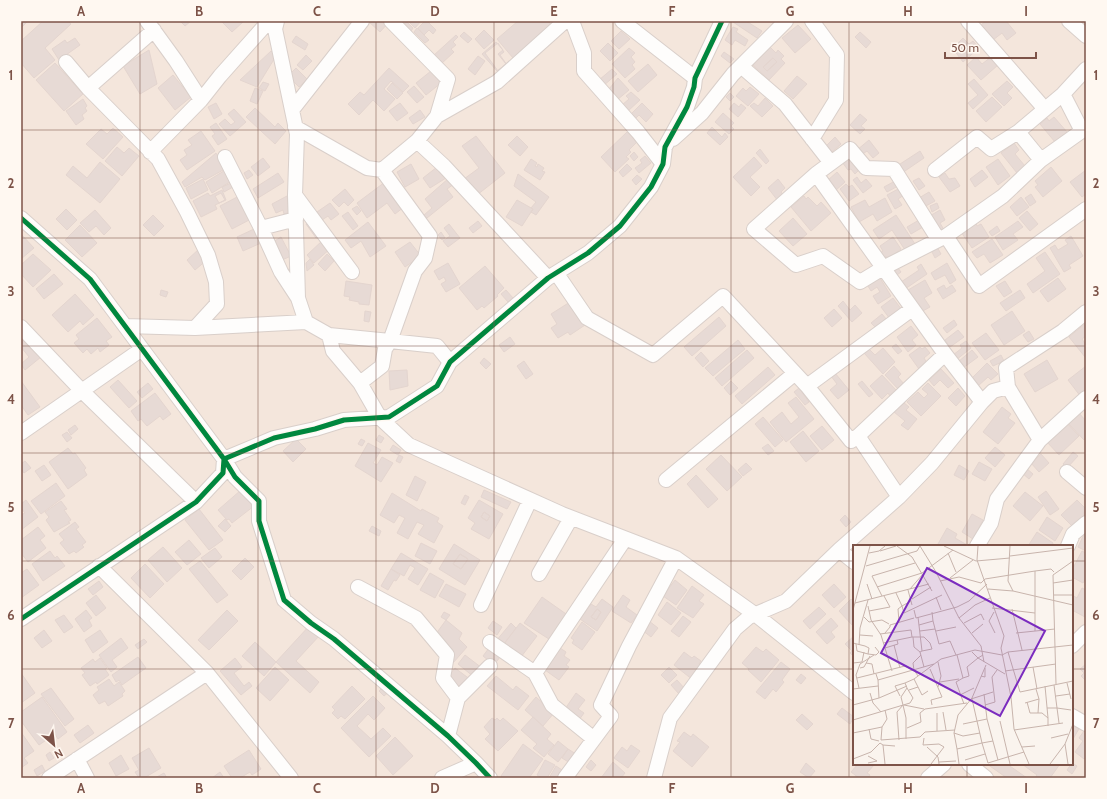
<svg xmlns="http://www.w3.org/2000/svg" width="1107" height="799" font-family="Cabin,sans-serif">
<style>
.residential{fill:#f4e6dc;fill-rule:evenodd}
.building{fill:#e7dad5;stroke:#e4d5cf;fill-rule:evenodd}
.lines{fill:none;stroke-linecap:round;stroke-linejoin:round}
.minor-casing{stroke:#d9cfca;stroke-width:16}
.minor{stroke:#fefdfc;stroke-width:14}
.cycleway-casing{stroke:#fff8f1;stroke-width:8}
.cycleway{stroke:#00873e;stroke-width:5}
.grid{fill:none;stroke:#7d5348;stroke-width:1;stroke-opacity:0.55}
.inset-road{fill:none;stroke:#c8b4ac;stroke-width:1}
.view{fill:#7b2cbf;fill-opacity:0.15;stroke:#7b2cbf;stroke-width:2}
.inset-edge{fill:none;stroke:#7d5348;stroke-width:2}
.neatline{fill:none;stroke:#7d5348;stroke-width:1.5}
.grid-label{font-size:13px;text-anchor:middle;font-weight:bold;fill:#7d5348}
</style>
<rect width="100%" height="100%" fill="#faf4ee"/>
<path class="residential" d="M21 21H1086V778H21ZM854 546H1072V764H854Z"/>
<path class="building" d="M21 21H28L21 28Z
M43 21H68L71 24 45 48 55 60 34 78 21 63V41Z
M180 21H191L185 26Z
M221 21H244L232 32Z
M368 21H389V22L380 32Z
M408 21H421L415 28Z
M425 21H427L436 30 433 34 429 30 424 35 418 28Z
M518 21H548L552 26 513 58 497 39Z
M734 21H746L762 31 757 38 733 22Z
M986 21H1006L1016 33 1007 40 1002 33 993 40 981 25Z
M407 22 413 28 411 31 404 24Z
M798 25 811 39 795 53 782 38Z
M733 27 738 29 736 32 748 40 745 46 735 40 732 45 725 40Z
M417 28 429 40 425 43 414 32Z
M484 30 494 40 484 49 475 39Z
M621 31 630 39 619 49 611 41Z
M464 32 472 39 468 43 460 36Z
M860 32 871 42 866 48 855 37Z
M456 35 458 37 453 42 456 45 451 49 454 52 441 64 433 56Z
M296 36 308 44 305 50 292 42Z
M75 38 80 45 59 60 52 49 65 40 67 43Z
M963 38 969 44 973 41 979 48 963 62 954 50 958 47 956 45Z
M496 42 503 50 498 54 506 64 497 71 482 54Z
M498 43 504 52 500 55 507 65 498 71 485 53Z
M608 43 618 53 610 61 600 51Z
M770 47 776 53 778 50 784 56 781 59 785 63 769 80 753 65ZM773 58 777 62 767 71 763 67Z
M629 48 635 53 631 57 635 62 632 65 635 69 625 78 612 64Z
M149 50 157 84 140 94 123 66Z
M271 51 276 56 257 87 240 80Z
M724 52 734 59 730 63 721 56Z
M306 55 312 61 303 70 297 65Z
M478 56 485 61 475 75 468 69Z
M976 57 982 64 991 57 998 65 981 80 967 65Z
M773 58 777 62 767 71 763 67Z
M55 63 83 94 64 111 36 80Z
M648 64 657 75 638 92 628 81Z
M296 68 307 79 299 87 288 76Z
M389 68 409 86 403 92 391 81 384 89 395 99 384 111 373 100 359 115 348 104 360 92 364 95Z
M612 69 617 74 603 86 599 80Z
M431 71 441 83 426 95 416 83Z
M173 75 191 97 175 110 158 88Z
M797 76 807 84 793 99 784 91Z
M618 78 629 90 617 100 609 89Z
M974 79 988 95 973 109 968 103 978 95 968 84Z
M1007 81 1013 87 1007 93 1012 98 1004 106 992 94Z
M263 82 269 84 265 91 259 88Z
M392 83 403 93 397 99 387 89Z
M414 86 424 97 417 103 407 92Z
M750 87 759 94 748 106 736 96 743 88 746 91Z
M255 88 263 91 257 104 250 101Z
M631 92 640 100 628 111 622 105 629 99 626 96Z
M730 93 734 97 730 101 726 97Z
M992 97 1002 107 986 122 976 111Z
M765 98 773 106 762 117 750 106 754 103 758 106Z
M83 99 87 106 85 108 87 111 82 115 84 119 76 125 66 111Z
M216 103 222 114 214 119 208 107Z
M400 103 408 113 397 121 389 111Z
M642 103 653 114 646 122 639 115 635 119 630 115Z
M734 103 739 107 741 104 746 108 738 117 729 109Z
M255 108 275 127 278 123 286 131 275 144 246 117Z
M234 109 246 122 230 136 219 124 225 119 231 125 235 122 228 114Z
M420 110 425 117 413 124 409 118Z
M723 113 734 123 731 126 734 129 729 134 715 122Z
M860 114 867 120 861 126 865 129 860 134 850 125Z
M1054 117 1067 132 1055 142 1040 124 1047 118 1049 121Z
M216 123 227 139 218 145 212 136 215 134 210 127Z
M712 127 722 137 725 133 728 137 720 145 707 133Z
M113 128 123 137 103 159 86 144 101 129 107 134Z
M201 131 215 151 187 170 180 160 187 155 184 150 192 145 188 140Z
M627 132 637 142 629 150 631 152 626 157 629 159 615 172 601 157Z
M476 136 505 173 477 195 464 179 479 168 462 146Z
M517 136 528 147 520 156 508 145Z
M835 137 841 144 830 154 824 148Z
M869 140 879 153 873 158 867 151 861 155 857 150Z
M1014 143 1019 150 1015 154 1025 166 1017 173 1001 153Z
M117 147 124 153 129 148 139 156 122 176 105 161Z
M760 149 769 161 766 164 756 153Z
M920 151 924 158 902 173 897 166Z
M634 152 638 157 634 161 630 156Z
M216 153 225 169 205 180 202 177 185 187 182 182Z
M645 156 651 163 639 173 635 168 642 163 640 160Z
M754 157 762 166 750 177 760 187 751 196 733 177Z
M849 157 859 170 855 174 851 169 848 170 842 162Z
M263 158 270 167 258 176 251 167Z
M531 159 537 163 535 166 537 167 538 164 544 168 542 171 545 172 540 180 524 170Z
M998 159 1010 176 998 185 986 167Z
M100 162 120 179 100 203 66 175 73 166 87 178Z
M411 164 419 179 405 187 397 172Z
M627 164 632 169 623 177 619 172Z
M437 167 446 178 430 188 423 178Z
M1051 167 1062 181 1043 197 1035 187 1038 185 1035 181Z
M227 169 233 180 212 193 206 182Z
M249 170 253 175 247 179 244 173Z
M982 170 988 177 975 187 970 179Z
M1086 170V194L1082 197 1070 182Z
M837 172 845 182 835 191 827 181Z
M278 173 284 182 258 198 253 189Z
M945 173 949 179 955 178 960 186 950 192 939 177Z
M518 174 549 197 536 215 531 212 533 209 531 208 536 202 514 186Z
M637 175 642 179 636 185 632 180Z
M857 177 861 183 866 179 872 186 863 193 853 180Z
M449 178 454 184 447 189 453 197 427 218 424 215 432 208 425 199Z
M919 178 925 186 919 190 913 181Z
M203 179 208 190 191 199 186 188Z
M778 179 785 188 781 192 784 196 778 201 768 188Z
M895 181 898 186 887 192 884 187Z
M385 182 404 207 395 214 387 203 367 218 357 203Z
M231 183 233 187 224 192 222 187Z
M846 184 849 187 852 185 859 194 849 201 840 189Z
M900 188 904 195 898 199 902 205 895 209 887 195Z
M345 189 354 200 348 206 344 202 339 207 332 200Z
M222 190 226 200 215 205 217 209 201 217 193 201 208 193 210 196Z
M929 192 935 201 924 207 919 198Z
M221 193 225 200 219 203 215 196Z
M1031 194 1036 202 1030 206 1025 198Z
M239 196 251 219 232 229 220 206Z
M287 196 290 212 284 214 283 210 276 213 272 204Z
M804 196 806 199 808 197 817 206 821 202 831 213 811 231 791 207Z
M1021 197 1029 207 1017 216 1010 207Z
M885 198 892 212 877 221 873 214 859 222 851 207 865 200 869 207Z
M517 200 533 209 522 226 506 217Z
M330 203 339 214 331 220 328 216 322 220 317 212Z
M937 203 939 208 932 212 930 206Z
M357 206 361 211 357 215 352 209Z
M66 209 77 220 67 230 56 219Z
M95 210 111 228 104 235 96 226 89 232 80 223Z
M940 210 945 220 940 223 944 230 937 233 928 217Z
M1027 211 1038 224 1030 231 1019 218Z
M348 212 358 226 353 230 342 216Z
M153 215 164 226 154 236 143 225Z
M896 215 915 244 905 250 892 230 879 239 873 230Z
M793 218 807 234 793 246 779 231Z
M313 220 323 234 316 238 306 224Z
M919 220 923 227 911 234 907 227Z
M478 221 482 226 473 233 469 228Z
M1018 221 1023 227 1013 234 1018 240 1003 250 995 237Z
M368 222 386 246 370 257 361 241 351 248 345 240Z
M976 223 977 226 981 224 989 237 972 248 961 232Z
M449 224 460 238 448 247 443 241 450 236 444 228Z
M80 225 97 243 82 257 65 240Z
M997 226 1000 231 992 236 989 232Z
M254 229 261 243 243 251 237 237Z
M441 232 445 238 442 240 438 235Z
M21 234 34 248 21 259Z
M1071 236 1083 256 1069 265 1071 268 1064 272 1050 248 1055 245 1058 250 1068 244 1065 240Z
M281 237 291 256 282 260 273 242Z
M893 237 901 249 888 259 886 256 883 258 880 253 883 251 880 246Z
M992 239 1003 255 990 263 984 254 977 258 972 252Z
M323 240 331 248 314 263 307 255Z
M410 242 421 256 405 267 395 252Z
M937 247 941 254 935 258 931 250Z
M199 249 208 259 195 270 187 260Z
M1045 252 1060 274 1033 293 1027 284 1045 271 1036 258Z
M33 254 51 270 33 287 21 274V265Z
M327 254 334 261 325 271 318 264Z
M310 259 314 265 307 271 306 263Z
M448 263 460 284 446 292 441 284 446 281 444 277 439 280 434 271Z
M947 263 956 280 950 284 945 275 935 280 931 273Z
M921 264 927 274 905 289 901 282 919 270 917 267Z
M485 266 504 288 497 295 498 296 484 308 482 306 477 310 459 288Z
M898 268 901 272 897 275 894 271Z
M54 274 63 284 44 299 36 289Z
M880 278 891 296 878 304 873 296 880 292 877 287 871 291 868 286Z
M1058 278 1066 289 1048 302 1040 291Z
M925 280 932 293 924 298 930 307 921 312 908 290Z
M346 281 372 285 369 305 359 304V302L349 300 350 297 344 296Z
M1005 281 1012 292 1004 297 996 286Z
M944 285 946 289 952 285 956 291 943 299 937 289Z
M161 290 168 292 166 297 160 295Z
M506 290 513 298 508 302 501 294Z
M1020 290 1025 298 1006 311 1000 303Z
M75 294 94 315 83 325 80 321 68 332 52 315Z
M893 298 902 310 890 319 881 307Z
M843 301 850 310 855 305 862 313 852 322 838 306Z
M570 302 585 325 570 335 568 332 558 338 551 328 557 324 551 314Z
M834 309 842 318 832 327 824 318Z
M365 311 371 312 369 322 364 321Z
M1012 311 1025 331 1004 345 991 325Z
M882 314 887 320 876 328 871 323Z
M719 317 726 326 692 356 684 347Z
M97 318 112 337 106 341 109 345 100 352 98 348 91 354 87 349 83 353 74 343 79 339 76 335Z
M954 320 957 325 947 333 943 328Z
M1086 323V336L1082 339 1086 345 1085 357 1069 337Z
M911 326 918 335 912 340 916 345 908 352 897 337Z
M958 330 964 337 950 347 945 340Z
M1029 331 1034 339 1028 342 1023 335Z
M21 332 41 357 25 370 21 364 29 357 21 347Z
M986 333 999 350 985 360 972 343Z
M510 337 515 344 504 352 499 345Z
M738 340 745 349 713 376 705 368Z
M966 341 971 348 956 360 953 355 962 348 960 345Z
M896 344 902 351 898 354 892 347Z
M920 347 922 349 925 347 930 353 924 358 927 363 919 369 909 355Z
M883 348 895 362 883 374 864 353 869 349 875 355Z
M747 350 754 358 722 386 715 378Z
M972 350 978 357 963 368 958 362Z
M701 352 709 361 703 367 695 358Z
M1001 355 1004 361 993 366 990 361Z
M484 358 491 364 486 369 480 363Z
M1047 360 1058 379 1035 392 1024 374Z
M524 361 533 374 526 379 517 366Z
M987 363 998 374 991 380 988 377 978 386 971 379Z
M894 366 901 374 898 377 904 384 898 389 885 375Z
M1086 366V394L1081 397 1068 380Z
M768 367 775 375 742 404 735 396Z
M941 369 954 383 948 388 940 380 934 386 929 380Z
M407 370 408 386 390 390 389 371Z
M835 373 849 390 838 399 830 390 837 384 831 376Z
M882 375 896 390 890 396 888 393 882 399 870 386Z
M118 380 137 401 129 408 110 387Z
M21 381 40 407 28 415 21 405Z
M731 381 738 388 730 395 724 388Z
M862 381 873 394 869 397 858 384Z
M148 383 153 389 142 398 137 392Z
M928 383 941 396 921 416 907 402 918 392 924 398 928 394 922 389Z
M799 388 809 402 805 405 794 392Z
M958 388 965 396 956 406 948 398Z
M155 393 171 414 163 420 160 416 147 426 141 419 138 421 131 411Z
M796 397 814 419 786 442 770 422 782 412 791 424 799 417 788 403Z
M903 402 909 407 906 410 917 419 908 430 901 425 905 421 894 412Z
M1002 407 1011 414 1008 418 1015 423 998 444 983 432Z
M1078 412 1086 421V437L1084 440 1067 422Z
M763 417 783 440 775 447 755 424Z
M1067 423 1079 436 1059 455 1047 442Z
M75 425 78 429 71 435 68 430Z
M822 426 834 440 822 450 810 436Z
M803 431 819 451 806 462 790 442Z
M67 432 72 438 67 442 62 435Z
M379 435 384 438 381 443 376 440Z
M296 439 306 449 293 462 283 451Z
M361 439 365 441 362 446 358 444Z
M368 443 381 450 373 463 377 465 382 457 393 463 381 482 355 466Z
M768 444 774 451 768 455 762 448Z
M393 445 401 450 398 455 390 450Z
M995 447 1005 455 995 467 985 458Z
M68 448 73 454 75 453 86 468 84 470 87 475 68 489 49 462Z
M1073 452 1078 456 1067 468 1063 464Z
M1041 454 1049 463 1039 472 1031 463Z
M399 455 403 457 400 463 396 461Z
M721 455 742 477 727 491 706 469Z
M25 461 31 468 24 473 21 469V464Z
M979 462 992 469 985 481 972 474Z
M746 463 752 469 743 476 738 470Z
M44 465 51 475 42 481 35 471Z
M959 465 969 471 964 480 954 475Z
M1026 468 1033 474 1029 479 1022 473Z
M696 475 718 499 708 508 687 484Z
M415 476 426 482 417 501 406 495Z
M56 483 65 496 41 514 31 501Z
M241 490 254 506 232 523 229 519 227 520 218 510Z
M484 490 511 502 507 509 481 497Z
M1046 491 1059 509 1050 515 1038 497Z
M1025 492 1043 506 1030 521 1013 506Z
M392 493 421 511 422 509 439 518 437 522 443 526 434 543 418 534 424 525 417 522 408 539 397 533 405 518 399 515 394 523 380 515Z
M465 495 469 497 465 505 461 503Z
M26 500 38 517 21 530V515L25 513 21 508V504Z
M479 500 503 514 489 539 471 529 475 523 468 518ZM484 512 490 516 487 521 481 517Z
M1077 500 1086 509 1084 513 1086 521 1076 530 1061 515Z
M61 501 67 509 64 510 71 520 68 522 70 523 54 532 46 520 49 517 45 512Z
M199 509 223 540 209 550 185 520Z
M484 512 490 516 487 521 481 517Z
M972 514 983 520 973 539 962 532Z
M845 515 851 522 846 527 840 520Z
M1047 517 1063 528 1055 541 1039 530Z
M225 519 231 526 225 532 218 526Z
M75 522 79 527 76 529 86 542 82 545 84 547 76 553 74 551 69 554 60 543 64 540 59 534Z
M372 526 381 531 379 536 369 531Z
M38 527 45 536 40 540 46 548 28 562 21 553V540Z
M947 528 957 534 955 538 969 546H941L938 544Z
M1037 532 1053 543 1052 546H1028Z
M1084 534 1086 535V551L1078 547Z
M189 540 201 554 187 565 175 552Z
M421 543 437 551 430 564 415 556Z
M454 544 480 560 465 585 439 569ZM460 554 468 559 461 569 453 564Z
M163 547 182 568 167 582 148 560Z
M215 548 222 557 209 568 201 558Z
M50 551 55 558 57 556 65 566 43 581 32 564Z
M1082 551 1086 553V578L1083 583 1072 577V570Z
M401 553 428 569 418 585 408 579 415 568 410 565 404 576 391 569Z
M460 554 468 559 461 569 453 564Z
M245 558 254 567 241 580 232 571Z
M200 561 228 595 217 603 189 569Z
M145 564 164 584 150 598 131 578Z
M27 569 39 585 21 598V573Z
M391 569 400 575 396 581 394 580 388 590 381 586Z
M430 573 444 581 435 598 420 590Z
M675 580 687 590 676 605 663 596Z
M99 581 103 587 93 595 88 589Z
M446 584 466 594 459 607 439 596Z
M834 584 846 597 834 608 822 595Z
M692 586 704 595 699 601 704 604 693 618 677 608Z
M1082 588 1086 590 1085 617 1072 610V595L1077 598Z
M96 595 106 608 96 616 86 603Z
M623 595 630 600 626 607 637 615 631 623 612 611Z
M542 597 569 616 552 641 524 623Z
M602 599 613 607 597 631 580 619 591 604 596 607ZM597 609 601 612 596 620 591 617Z
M851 599 854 602V623L852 625 839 611Z
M667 602 681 613 671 625 658 615Z
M819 607 826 614 810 629 803 621Z
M597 609 601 612 596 620 591 617Z
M86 610 92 618 89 620 92 626 84 632 75 619Z
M227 610 238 621 209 650 198 640Z
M444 612 450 615 446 620 441 617Z
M64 615 73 627 64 633 55 620Z
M683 616 691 622 679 637 671 631Z
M831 618 838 626 831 632 835 637 827 644 816 632Z
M446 620 462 633 459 639 467 647 453 663 433 638Z
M493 621 502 627 497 635 488 628Z
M649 621 658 628 651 637 642 630Z
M582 622 595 632 582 650 572 643 574 640 571 638Z
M511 623 516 628 500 649 496 641Z
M520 623 537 636 521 657 504 644Z
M310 625 320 635 296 661 319 682 310 693 276 662Z
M44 630 52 641 42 648 34 638Z
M100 630 108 642 93 653 85 640Z
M854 636V657L850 653 852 651 845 644Z
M121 638 128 648 112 660 117 667 111 672 99 655Z
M144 639 147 642 138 649 135 645Z
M255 642 276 662 264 676 242 656Z
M756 647 763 652 766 649 779 660 761 682 748 670 749 669 742 663Z
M489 648 500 657 494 665 483 656Z
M560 648 566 652 564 656 570 660 566 665 569 667 559 680 545 670Z
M684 652 692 658 694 656 701 661 699 664 703 668 693 680 674 665Z
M465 655 482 668 474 677 458 664Z
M138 657 146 668 122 685 119 680 116 682 112 675Z
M100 658 107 668 105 669 109 675 97 684 96 682 90 686 82 675 85 673 81 668 93 659 95 662Z
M235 658 242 667 234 673 244 686 249 682 252 686 241 695 220 671Z
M781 662 790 669 782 680 784 682 776 692 773 689 765 699 756 692Z
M1086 664V681L1081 676 1084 673 1080 669Z
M275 667 289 680 270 701 256 688Z
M669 667 677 675 669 683 661 675Z
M455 668 471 680 463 690 448 677Z
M21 673 35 693 21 703Z
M801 674 806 678 801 684 796 680Z
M496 676 513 690 516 686 529 696 518 710 487 686Z
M109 679 114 686 119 682 125 691 122 694 123 696 108 706 105 701 99 704 93 695 99 690 97 687Z
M677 680 685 689 679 694 671 685Z
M385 685 390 691 384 696 379 691Z
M352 686 365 699 345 719 341 716 338 719 332 713 335 710 332 707Z
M51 688 74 719 65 726 41 694Z
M576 693 585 700 578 709 584 713 579 720 565 709Z
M373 696 385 708 374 720 368 714 357 726 371 739 383 728 391 736 369 757 341 728Z
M42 697 67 732 58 739 55 734 39 745 21 721V712Z
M536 697 554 713 543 726 525 710Z
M842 708 854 717 850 724 837 714Z
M802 714 813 724 807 730 796 720Z
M533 717 551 734 547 739 554 745 544 757 533 748 537 744 521 730Z
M492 718 495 720 497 718 500 721 503 718 518 731 498 751 485 739 490 734 484 727Z
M1072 723 1080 727 1073 739 1072 738Z
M88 725 94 733 80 743 74 735Z
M1084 731 1086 733V757L1084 759 1075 752 1083 741 1079 738Z
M21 732 34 751 24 758 28 763 21 768Z
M684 732 691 737 693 734 709 747 692 767 673 751 680 742 677 741Z
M395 737 413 756 393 775 376 756Z
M558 741 568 749 558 762 548 754Z
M523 744 543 759 529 778H503L501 776Z
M631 745 640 751 628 768 614 758 622 747 627 751Z
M149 748 161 768 144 778H139L135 772 139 770 132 758Z
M568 749 576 754 570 763 562 758Z
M249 750 261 769 252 775 250 772 240 778H232L224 766Z
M50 752 54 758 49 761 46 755Z
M121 755 129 769 116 776 109 763Z
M545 760 555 765 547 778H542L537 775Z
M591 760 596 765 591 771 586 767Z
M613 762 625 773 621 778H601Z
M806 763 815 771 809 778 800 772Z
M1072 763 1077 766 1072 774 1067 770Z
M858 764 874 765 867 773 870 775 868 778H859L851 772Z
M987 764H1007L1027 778H1007Z
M1022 764H1060L1050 778H1035L1037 775Z
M42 765 45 771 37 776 34 770Z
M556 766 565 772 561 778H549Z
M220 772 224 778H212Z
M164 773 167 778H155Z"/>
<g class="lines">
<defs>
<path id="minor" d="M147 21 176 61 201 100
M277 21 275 29 297 134 295 195 298 298 306 322
M391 21 448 79 437 116 417 141
M572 21 584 53V71L638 132 663 164
M622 21 695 78
M968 21 1044 108
M1069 21 1086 36
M154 30 88 88 158 159 187 212 208 255 216 282 217 304 195 328
M66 62 88 88
M742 67 785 104 831 163 816 174 945 354 982 402
M1063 94 1082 131
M292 110 362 21
M437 116 497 82 565 21
M295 127 367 168 382 170
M1086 128 1041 160 1003 196 946 236 979 286 1086 209
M673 139 702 113 733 74 786 21
M812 139 836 100 837 55 812 21
M150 152 201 100 220 76 269 21
M225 157 261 228
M1041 160 1018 132 1063 94 1086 69
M831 163 850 149 866 168 894 169 938 239
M935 170 977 137 991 149 1018 132
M816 174 754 229 796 265 823 256 860 282 883 268 946 236
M295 195 352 272
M21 218 90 279 224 459 235 477 259 501V521L284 600 311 623 334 639 448 736 476 763 490 778
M296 219 261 228 281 272 298 298
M557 274 587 318 653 355 723 296 807 386 851 441 858 436
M125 326 195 328 306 322 329 335 390 341 415 271 425 258 430 236 382 170 417 141 444 166 548 278
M21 327 81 390 196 502
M329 335 333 351 360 383 380 418 409 445 562 514 676 558 756 615 854 693
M360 383 382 366 385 349 390 341 437 346 450 362
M807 386 912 309
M1008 387 1006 368 1063 331 1086 312
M21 433 142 349
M1067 472 1086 488
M666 480 794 374
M899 497 858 436 945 354
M977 546 991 523 997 499 1040 440 1086 398
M1068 546 1073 534 1086 523
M839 550 854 562
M99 566 207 673 291 778
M539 574 571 518
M358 587 416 618 447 655 443 678 458 698 448 736
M481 605 530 500
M21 619 196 502 223 473 224 459 274 438 315 429 344 420 389 417 437 386 450 362 548 278 588 253 620 226 651 187 663 164 665 147 687 107 694 87 695 78 722 21
M490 642 535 673 625 539
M1072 646 1086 632
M535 673 552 705 594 739
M458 698 490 666
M1072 716 1086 724
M77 759 87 778
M969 764 986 778
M49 778 207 673
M442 778 476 763
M565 778 611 716 601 705 629 646 676 558
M654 778 670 718 735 629 749 617 786 601 839 550 899 497 932 463 982 402 993 391 1008 387 1040 440
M928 778 944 764"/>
</defs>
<use href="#minor" class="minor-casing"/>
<use href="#minor" class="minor"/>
<defs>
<path id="cycleway" d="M21 218 90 279 224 459 235 477 259 501V521L284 600 311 623 334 639 448 736 476 763 490 778
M21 619 196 502 223 473 224 459 274 438 315 429 344 420 389 417 437 386 450 362 548 278 588 253 620 226 651 187 663 164 665 147 687 107 694 87 695 78 722 21"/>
</defs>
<use href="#cycleway" class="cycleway-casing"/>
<use href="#cycleway" class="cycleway"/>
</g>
<path class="grid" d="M140 21V778M258 21V778M376 21V778M494 21V778M613 21V778M731 21V778M849 21V778M967 21V546M21 130H1086M21 238H1086M21 346H1086M21 453H1086M21 561H854M1072 561H1086M21 669H854M1072 669H1086M967 764V778"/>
<g transform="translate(853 545)">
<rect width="220" height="220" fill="#faf4ee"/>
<path class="inset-road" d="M44 1 59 12 79 46M67 1 83 27 106 73 128 101 131 117M91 1 123 16 157 13M125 1 124 15 151 91 148 103 158 152 161 184 176 219M157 1 155 36 160 46M27 6 43 1M16 8 26 6 32 1M95 8 103 27M157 11 220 3M13 21 64 6 67 1M182 26V86M97 33 120 15M87 36 106 32 128 38 132 34 182 26 198 24 201 27M200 38 220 35M14 39 19 54M24 42 69 28 100 5M57 44 70 29M135 44 160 46 220 60M55 45 59 60M43 48 49 61 45 64 46 77M201 50H220M29 51 19 31 62 18M83 52 88 65M59 54 78 42M58 56 49 61 51 68 89 50M2 58 76 39M15 61 18 75 28 90 39 126M139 63 182 68M159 64 169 105M0 65 17 1M61 65 63 73 104 62 116 56 134 39M16 66 37 62 31 51M141 67 136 76 142 88M11 72 16 77 29 75 36 79M65 72 69 106 67 107 71 122M106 73 122 60 137 53M80 76 86 99 97 96 103 110M111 78 128 69 131 75M66 80 80 76 79 67M67 86 82 84M83 86 103 82M32 88 37 82V80L61 73M119 88 130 79M163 88 202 84M27 89 58 85 59 92 30 98M7 90 20 91M59 92H71L77 98 79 104 69 106M60 92 61 102 67 107M0 98 12 101 16 103 15 109 23 110 26 107 22 102M3 99 4 106 15 109M6 100 7 83 15 55M41 100 47 123M32 103 45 99 44 95M119 107 125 113 130 110M155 107 167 147 220 136M104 110 110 133 116 131 114 122 125 113 152 129M0 118 9 117 11 107M13 118 19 119 21 129M133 120 119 153 105 170 101 188 104 204 129 198 135 218 171 207M180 122 184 144M7 123 11 122 17 111M77 124 89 152 78 155 79 160M61 125 60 118 68 110M152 126 203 119M23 129 25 135 81 119M128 131 132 132V123M4 133 52 121 61 125 65 131M110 133 103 137 111 159M25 135 26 153 54 141M87 137 106 134M214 138 218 154M203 139 200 30 220 16M192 141 195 173M65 142 69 150 75 146M85 142 88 131 85 117M6 143 3 130 7 119 21 110M0 144 25 141M56 145 65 142 61 134M17 148 20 158 28 167M107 150 121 143M47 151 42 141 52 138M203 151 217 149M118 154 140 147M119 154 129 198 140 196M174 157 177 168H185L186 154M172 158 186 154 183 144M0 160 26 153M50 160 53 173V194M51 160 71 164M132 160 142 157 139 132 144 125M194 163H204L201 140M32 165 34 174 29 182 28 195 67 192 72 187 102 185M90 167 93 185M84 168V186M185 168H189L195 173V181M134 174 145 215M0 175 57 158 60 153 54 143M147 176 157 219M206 178 204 163 218 165M110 179 134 174 131 149M54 183 68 177 67 168 72 164 114 158M16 184 18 194 26 196M161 185 210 178M0 188 29 182M101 188 110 191 127 188M71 193 70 200 86 199 91 202 78 219M198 193 215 189M46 195 44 167 50 160 48 152 54 143 52 138 61 134 88 114 122 105 149 110 155 107 220 100M212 199 215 219M30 200 42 201M74 202 85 212 86 219M169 202 182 201M104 204 106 219M15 211 24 216 15 218M0 214 18 207 27 198 30 200 32 219M112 215 132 209M86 217 103 216M197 219 212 199 220 179"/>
<path class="view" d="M74 23 192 86 147 171 28 108Z"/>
<rect width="220" height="220" class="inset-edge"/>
</g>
<rect width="1107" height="799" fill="none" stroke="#fff8f1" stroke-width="44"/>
<g transform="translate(54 745) rotate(152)" stroke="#fff8f1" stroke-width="3" paint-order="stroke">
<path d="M0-3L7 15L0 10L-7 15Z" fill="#7d5348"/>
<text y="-6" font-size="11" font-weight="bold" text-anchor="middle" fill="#7d5348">N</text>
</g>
<path d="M945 52v6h91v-6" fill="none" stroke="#7d5348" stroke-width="2"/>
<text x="951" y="52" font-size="12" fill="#7d5348" stroke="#fff8f1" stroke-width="3" paint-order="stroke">50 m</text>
<rect x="22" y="22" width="1063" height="755" class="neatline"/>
<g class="grid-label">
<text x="81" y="16">A</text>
<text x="199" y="16">B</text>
<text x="317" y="16">C</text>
<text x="435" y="16">D</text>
<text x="554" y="16">E</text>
<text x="672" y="16">F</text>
<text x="790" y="16">G</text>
<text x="908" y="16">H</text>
<text x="1026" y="16">I</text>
<text x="11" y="80">1</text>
<text x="1096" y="80">1</text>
<text x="11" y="188">2</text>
<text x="1096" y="188">2</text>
<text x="11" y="296">3</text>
<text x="1096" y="296">3</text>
<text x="11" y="404">4</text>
<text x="1096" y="404">4</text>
<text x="11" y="512">5</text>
<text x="1096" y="512">5</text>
<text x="11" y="620">6</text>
<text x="1096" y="620">6</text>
<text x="11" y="728">7</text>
<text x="1096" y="728">7</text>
<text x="81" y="793">A</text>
<text x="199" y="793">B</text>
<text x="317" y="793">C</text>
<text x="435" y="793">D</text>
<text x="554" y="793">E</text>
<text x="672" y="793">F</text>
<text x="790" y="793">G</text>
<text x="908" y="793">H</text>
<text x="1026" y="793">I</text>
</g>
</svg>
